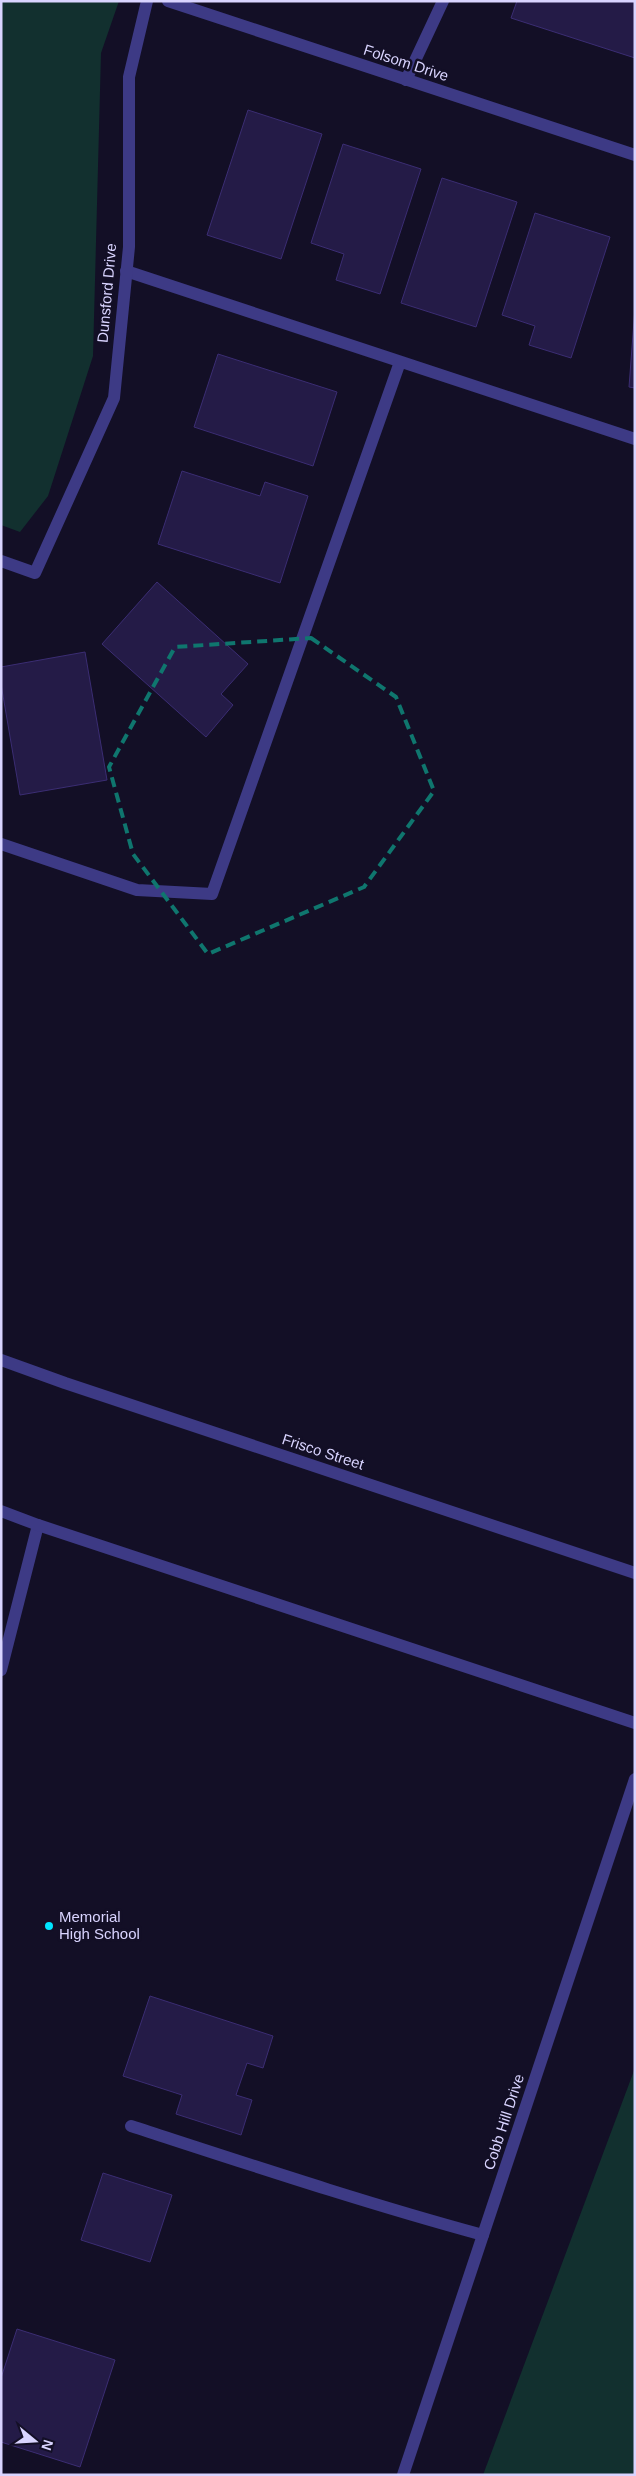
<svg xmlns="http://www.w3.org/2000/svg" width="636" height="2476" font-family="Arial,sans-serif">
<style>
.green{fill:#12302f}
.building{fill:#241b47;stroke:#3b2d73}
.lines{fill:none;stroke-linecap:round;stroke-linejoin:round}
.service{stroke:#3d3a85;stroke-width:12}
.minor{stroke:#3d3a85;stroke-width:12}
.tertiary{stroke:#3d3a85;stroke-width:12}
.marked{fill:none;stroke:#0f766e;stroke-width:4;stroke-dasharray:10 6;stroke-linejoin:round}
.poi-dot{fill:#00e5ff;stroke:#130f26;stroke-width:2}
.labels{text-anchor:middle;stroke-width:5;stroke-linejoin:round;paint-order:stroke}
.street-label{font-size:15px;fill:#d9d4ff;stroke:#130f26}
.poi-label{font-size:15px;fill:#d9d4ff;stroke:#130f26;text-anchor:start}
</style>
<rect width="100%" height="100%" fill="#130f26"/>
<path class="green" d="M1 1H119L101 53 93 356 48 496 20 532 1 525Z
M635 2068V2475H483Z"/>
<path class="building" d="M517 1H635V58L511 18Z
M248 110 322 134 281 259 207 235Z
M343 144 421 169 380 294 336 280 344 254 311 243Z
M442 178 517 202 476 327 401 303Z
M535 213 610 237 571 358 529 345 535 326 502 315Z
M635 308V388L629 387Z
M218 354 337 392 313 466 194 427Z
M182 471 260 496 265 482 308 496 280 583 158 544Z
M157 582 248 664 221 694 233 705 206 737 102 644Z
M85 652 107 780 20 795 1 684V667Z
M150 1996 273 2036 263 2068 247 2063 236 2095 252 2100 241 2135 176 2114 182 2095 123 2076Z
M103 2173 172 2195 150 2262 81 2240Z
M17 2329 115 2360 80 2467 1 2442V2378Z"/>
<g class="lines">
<path class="service" d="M406 80 443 1
M126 271 635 439
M1 844 137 890 212 894 400 362
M1 1670 38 1525
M131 2126C248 2164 365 2203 483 2235"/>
<path class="minor" d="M168 1 635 155
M1 561 35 573 114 398 129 247V77L147 1
M403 2475 635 1779"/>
<path class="tertiary" d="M1 1360 65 1383 635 1573
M1 1511 38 1525 635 1723"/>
</g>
<path class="marked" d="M311 638 396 697 434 791 364 887 208 954 133 854 109 767 175 647Z"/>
<circle class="poi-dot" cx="49" cy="1926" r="5"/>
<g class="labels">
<g class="street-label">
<text transform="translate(406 63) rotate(18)" y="5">Folsom Drive</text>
<text transform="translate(107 293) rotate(-85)" y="5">Dunsford Drive</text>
<text transform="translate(323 1452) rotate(18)" y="5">Frisco Street</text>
<text transform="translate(504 2122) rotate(-72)" y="5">Cobb Hill Drive</text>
</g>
<g class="poi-label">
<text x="59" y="1922">Memorial<tspan x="59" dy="17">High School</tspan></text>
</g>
</g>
<rect width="636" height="2476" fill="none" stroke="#d9d4ff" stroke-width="5"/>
<g transform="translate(35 2441) rotate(108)" stroke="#130f26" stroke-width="4" paint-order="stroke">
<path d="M0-4L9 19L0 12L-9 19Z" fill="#d9d4ff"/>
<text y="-8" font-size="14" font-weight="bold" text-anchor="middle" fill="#d9d4ff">N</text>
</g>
</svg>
